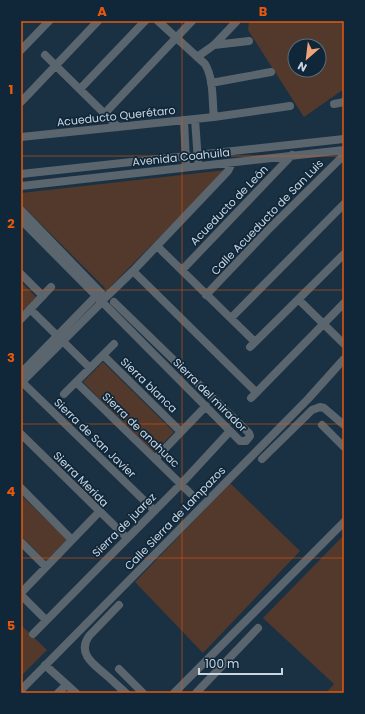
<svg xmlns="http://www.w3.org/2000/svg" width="365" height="714" font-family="Poppins,sans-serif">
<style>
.green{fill:#53392b;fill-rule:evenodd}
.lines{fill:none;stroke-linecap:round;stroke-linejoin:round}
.minor{stroke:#5a656e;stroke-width:8}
.grid{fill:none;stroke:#e8590c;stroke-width:1;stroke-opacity:0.55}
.labels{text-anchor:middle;stroke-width:3.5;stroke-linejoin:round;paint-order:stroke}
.street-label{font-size:11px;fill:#c9d6e2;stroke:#102739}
.neatline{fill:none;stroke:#e8590c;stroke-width:1.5}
.grid-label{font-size:13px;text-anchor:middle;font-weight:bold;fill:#e8590c}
</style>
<rect width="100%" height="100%" fill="#1a3143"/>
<path class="green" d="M249 21H344V89L304 117 248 30ZM295 46H319V70H295Z
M226 170 107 290 21 204V193Z
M21 282 37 298 21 315Z
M103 362 174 432 154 453 83 382Z
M230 483 300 551 203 653 135 582Z
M21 495 67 540 46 561 21 536Z
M344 535V693H326L334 684 263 618Z
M21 625 47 650 21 676Z"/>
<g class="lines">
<path class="minor" d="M158 21 205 64C214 79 212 101 214 117
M214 45 249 41
M21 50 49 21
M45 55 118 127
M197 57 214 45 236 22
M211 83 271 72
M80 89 145 21
M21 102 98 21
M334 104 344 102
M105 113 192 21
M195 119 198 161
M184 120 186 162
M21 137 214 117 290 106
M21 174 344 139
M21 186 344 150
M21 210 103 295 106 297 133 271 228 171 232 163
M21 220 240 441H246L250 436 249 433 114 302
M157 246 255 342
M182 270 292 155
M133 271 256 392
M21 274 43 296
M206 295 268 230 344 155
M299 300 344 344
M30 309 90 368
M231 318 344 204
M21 319 51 287
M250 347 344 254
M103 355 180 431
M21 373 96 296
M21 381 154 510
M76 382 191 494
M21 383 102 302
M64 394 114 344
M251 398 344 303
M322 425 344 447
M21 434 127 538
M155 459 206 406
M262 459 312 410 320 407 324 408 344 425
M21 488 72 540
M21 542 46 567
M21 593 99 512
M21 595 46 620
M119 605 89 636C77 653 93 664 105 674 112 680 119 687 126 693
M33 634 181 484 230 431
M45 665 76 693
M119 669 143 693
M21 690 308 399 344 359
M58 693 66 685
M174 693 344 522
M196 693 258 628"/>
</g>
<path class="grid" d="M182 21V693M21 156H344M21 290H344M21 424H344M21 558H344"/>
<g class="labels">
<g class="street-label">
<text transform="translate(116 116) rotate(-6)" y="4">Acueducto Querétaro</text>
<text transform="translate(181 157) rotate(-6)" y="4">Avenida Coahuila</text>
<text transform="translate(229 205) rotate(-46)" y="4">Acueducto de León</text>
<text transform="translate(267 217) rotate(-46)" y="4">Calle Acueducto de San Luis</text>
<text transform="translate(149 385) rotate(44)" y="4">Sierra blanca</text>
<text transform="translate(210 395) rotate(45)" y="4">Sierra del mirador</text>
<text transform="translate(141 430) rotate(44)" y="4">Sierra de anahuac</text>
<text transform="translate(95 438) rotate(44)" y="4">Sierra de San Javier</text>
<text transform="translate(81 479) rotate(45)" y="4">Sierra Merida</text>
<text transform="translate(175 518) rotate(-46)" y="4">Calle Sierra de Lampazos</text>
<text transform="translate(124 525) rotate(-45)" y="4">Sierra de juarez</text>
</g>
</g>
<rect width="365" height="714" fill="none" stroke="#102739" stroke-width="44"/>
<g transform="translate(307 58) rotate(208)"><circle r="19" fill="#102739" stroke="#5a6d7d"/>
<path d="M0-3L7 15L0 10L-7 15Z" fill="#f0a279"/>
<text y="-6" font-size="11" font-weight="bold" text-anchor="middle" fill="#c9d6e2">N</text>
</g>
<path d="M199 668v6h83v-6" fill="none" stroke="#c9d6e2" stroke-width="2"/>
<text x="205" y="668" font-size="12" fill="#c9d6e2" stroke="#102739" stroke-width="3" paint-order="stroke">100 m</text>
<rect x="22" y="22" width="321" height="670" class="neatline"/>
<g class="grid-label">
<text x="102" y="16">A</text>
<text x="263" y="16">B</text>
<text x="11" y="94">1</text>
<text x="11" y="228">2</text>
<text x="11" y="362">3</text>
<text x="11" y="496">4</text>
<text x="11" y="630">5</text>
</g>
</svg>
